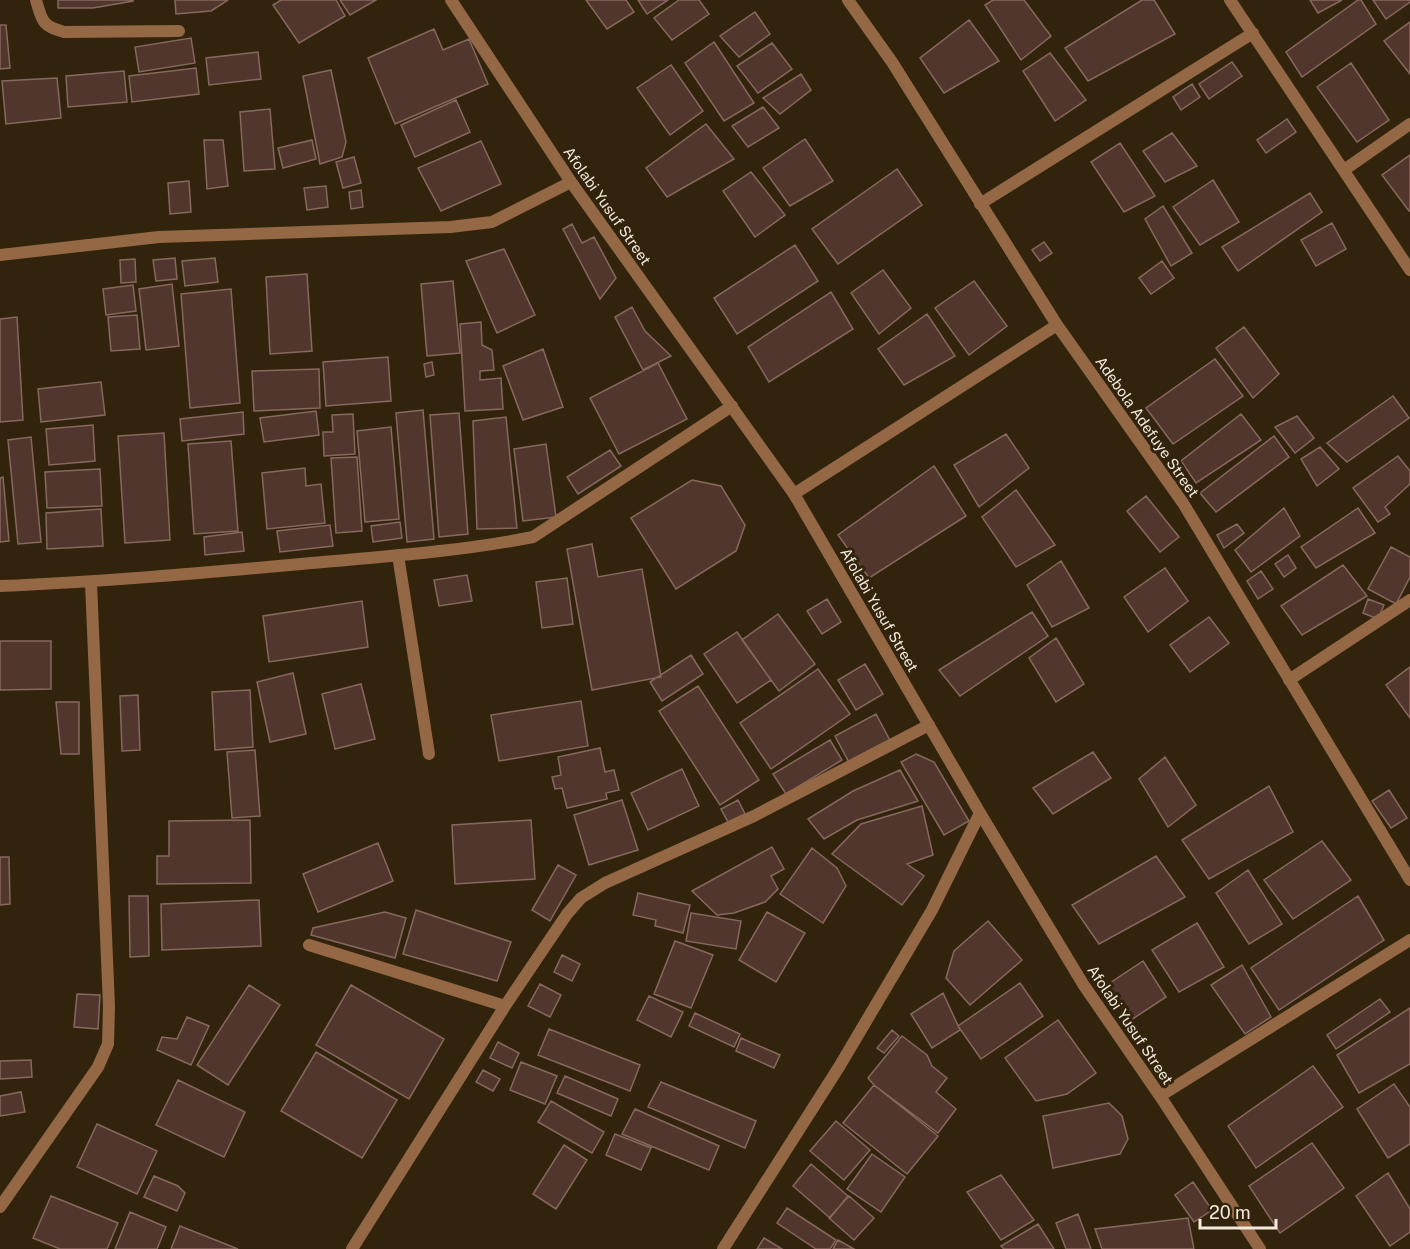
<svg xmlns="http://www.w3.org/2000/svg" width="1410" height="1249" font-family="'Public Sans',sans-serif">
<style>
.building{fill:#51362d;stroke:#86685e;stroke-width:1.5}
.lines{fill:none;stroke-linecap:round;stroke-linejoin:round}
.street{stroke:#946845;stroke-width:12}
.labels{text-anchor:middle;stroke-width:6;stroke-linejoin:round;paint-order:stroke}
.street-label{font-size:15px;fill:#f3e9dc;stroke:#32240c}
</style>
<rect width="100%" height="100%" fill="#32240c"/>
<path class="building" d="M58 0H133V1L93 8H58Z
M175 0H228L211 11 176 14Z
M281 0H336L345 16 299 43 273 5Z
M340 0H376L350 15Z
M586 0H626L634 12 607 29Z
M638 0H668L647 14Z
M679 0H699L709 14 672 40 654 18Z
M993 0H1024L1051 36 1021 60 985 5Z
M1142 0H1154L1175 34 1088 81 1065 48Z
M1310 0H1342L1318 13Z
M1358 0H1361L1376 24 1302 77 1286 52Z
M1373 0H1410V2L1386 19Z
M755 12 770 34 739 57 720 36Z
M969 20 999 61 944 93 920 58Z
M1410 22V74L1384 41Z
M0 25H6L10 68 0 69Z
M434 29 443 50 469 39 488 84 395 124 368 58Z
M191 38 195 63 139 72 135 47Z
M714 42 754 103 724 121 685 63Z
M772 43 792 69 758 93 737 66Z
M258 52 261 79 209 85 206 58Z
M1050 53 1086 100 1055 121 1023 71Z
M1232 62 1242 76 1209 99 1199 84Z
M1351 63 1389 120 1357 142 1317 87Z
M671 65 703 111 670 135 637 88Z
M196 68 199 94 132 102 129 76Z
M331 70 346 142 342 157 320 164 303 76Z
M124 71 127 102 68 107 66 76Z
M801 74 811 90 780 114 763 98Z
M57 78 61 118 6 124 2 81Z
M1192 84 1200 97 1181 110 1173 97Z
M456 100 470 132 415 157 401 125Z
M763 107 779 128 748 147 732 126Z
M270 109 275 169 244 171 240 112Z
M1287 119 1296 132 1266 153 1257 140Z
M706 124 734 159 667 197 646 168Z
M1172 133 1197 166 1165 182 1143 151Z
M805 139 833 181 790 206 763 168Z
M204 140H223L228 186 207 189Z
M312 140 316 159 283 168 278 148Z
M481 141 501 184 441 211 418 168Z
M1120 143 1155 196 1124 212 1091 162Z
M1410 155V211H1409L1382 175Z
M354 157 361 183 343 188 336 162Z
M897 169 922 205 838 264 812 229Z
M751 172 785 215 755 237 723 191Z
M1213 180 1239 222 1200 245 1173 207Z
M189 181 191 212 170 214 168 183Z
M326 186 328 207 307 210 304 188Z
M361 190 363 207 351 209 349 192Z
M1310 193 1322 212 1238 271 1222 247Z
M1163 206 1192 253 1171 266 1145 219Z
M1332 223 1346 249 1316 266 1301 240Z
M572 224 582 243 594 237 616 278 600 299 563 229Z
M1044 242 1052 253 1040 261 1032 250Z
M795 245 818 281 737 334 714 298Z
M504 249 535 315 497 333 466 261Z
M175 258 177 279 156 281 153 260Z
M215 258 218 282 185 286 182 261Z
M135 259 136 282 121 283 120 260Z
M1162 261 1174 278 1151 294 1139 278Z
M883 270 911 308 879 334 851 293Z
M307 274 312 351 270 354 266 277Z
M453 281 460 353 427 356 421 284Z
M974 281 1007 326 969 355 935 308Z
M172 284 179 346 146 350 139 289Z
M133 285 136 311 106 315 103 289Z
M231 289 240 403 190 408 181 294Z
M831 292 853 329 769 382 748 347Z
M632 307 645 331 671 356 643 370 615 317Z
M927 314 955 356 904 385 878 349Z
M137 315 140 349 111 351 108 317Z
M17 317 23 420 0 422V319Z
M481 322 482 345 492 350 494 370 480 371V380L501 378 503 409 465 411 460 324Z
M1244 327 1279 374 1253 398 1216 348Z
M543 349 563 407 523 420 503 366Z
M388 357 391 401 326 406 323 362Z
M1215 359 1243 396 1173 444 1146 408Z
M432 362 434 375 426 377 424 364Z
M658 363 687 419 619 454 590 398Z
M319 369 320 408 254 411 252 371Z
M101 382 105 415 41 422 38 389Z
M1393 396 1409 418 1347 462 1327 443Z
M423 410 434 539 407 542 396 413Z
M316 411 319 435 264 442 260 418Z
M243 412 244 434 182 441 180 419Z
M459 413 468 534 439 537 430 415Z
M353 414 355 454 324 456 323 432H333L332 415Z
M1241 414 1261 440 1196 483 1181 461Z
M1297 416 1314 438 1295 453 1275 427Z
M506 417 517 528 477 529 473 421Z
M93 425 95 461 49 465 46 429Z
M391 427 399 519 365 522 357 431Z
M164 433 170 540 125 543 118 436Z
M1006 434 1029 468 979 507 954 465Z
M1274 436 1289 457 1216 512 1200 493Z
M31 437 41 542 18 544 8 440Z
M231 441 238 531 194 534 188 444Z
M546 444 556 517 523 521 514 449Z
M1320 447 1339 469 1317 486 1301 459Z
M610 450 621 466 578 494 567 477Z
M1398 456 1410 471V484L1385 507 1390 514 1378 522 1353 488Z
M357 457 362 531 336 533 331 458Z
M934 466 966 516 869 578 838 535Z
M305 468 306 486 321 484 325 523 267 529 262 473Z
M100 469 102 506 47 508 45 472Z
M3 477 9 541 0 542V478Z
M692 480 721 486 745 525 736 551 676 589 631 518Z
M1016 490 1055 545 1016 567 982 517Z
M1146 496 1179 537 1160 552 1127 511Z
M1284 508 1300 536 1251 572 1235 550Z
M1358 508 1375 533 1316 568 1301 547Z
M101 509 103 546 47 549 46 513Z
M400 522 402 538 373 542 371 526Z
M1237 524 1244 533 1224 548 1217 535Z
M330 525 333 546 280 552 277 531Z
M242 532 244 551 205 555 204 537Z
M592 544 598 577 642 569 661 677 592 690 567 549Z
M1391 547 1410 557V577L1396 604 1368 589Z
M1288 555 1296 568 1284 577 1275 564Z
M1061 561 1089 608 1052 627 1027 585Z
M1343 565 1367 596 1302 635 1281 606Z
M1165 568 1188 601 1148 632 1124 597Z
M1261 571 1273 589 1258 599 1247 581Z
M467 575 472 601 439 606 434 580Z
M567 578 573 624 542 628 536 582Z
M827 599 841 622 822 634 807 611Z
M1368 599 1384 605 1378 619 1363 613Z
M362 601 368 647 269 662 263 616Z
M1032 612 1048 636 960 696 939 670Z
M778 614 815 664 779 691 742 640Z
M1209 617 1229 643 1190 672 1170 645Z
M737 632 771 680 737 703 704 654Z
M1056 638 1084 684 1056 702 1029 658Z
M0 641H51V689L0 690Z
M691 655 703 674 662 701 650 682Z
M865 664 883 694 856 710 838 680Z
M1410 667V718L1386 685Z
M818 669 850 714 771 769 740 723Z
M293 673 306 734 270 742 257 682Z
M361 684 375 739 335 749 322 694Z
M698 686 759 780 720 805 659 711Z
M250 690 253 747 215 750 212 692Z
M138 695 140 750 122 751 120 696Z
M581 701 588 746 499 761 491 715Z
M56 702H79V754H61Z
M876 714 894 748 853 770 835 736Z
M830 740 842 760 786 794 773 774Z
M600 748 605 772 614 770 619 790 606 793 607 799 567 808 562 788 555 789 552 777 561 775 558 757Z
M255 750 260 816 232 818 227 752Z
M1093 752 1111 778 1053 814 1033 788Z
M916 754 934 762 969 821 944 835 901 762Z
M1165 757 1196 805 1168 827 1139 779Z
M682 769 699 806 648 830 631 793Z
M900 770 918 801 857 820 824 839 808 819 853 791Z
M1269 786 1293 832 1209 879 1182 840Z
M1389 790 1407 818 1391 828 1372 801Z
M622 800 638 850 589 865 574 815Z
M738 800 745 814 728 822 721 809Z
M922 806 933 855 907 864 924 876 902 905 832 854 861 824Z
M250 820 251 883 157 884V856H169V821Z
M531 820 535 879 455 884 452 825Z
M1322 841 1351 880 1293 919 1264 880Z
M378 843 393 881 318 912 303 874Z
M772 847 784 869 771 876 778 889 765 902 734 913 717 915 692 891Z
M812 848 837 868 846 886 823 923 780 894Z
M1156 856 1185 897 1099 944 1072 905Z
M0 857H9L10 904 0 905Z
M558 865 576 875 550 921 532 910Z
M1248 870 1282 924 1249 944 1216 893Z
M638 893 690 905 683 933 655 926 656 920 633 915Z
M129 896H148L149 956 130 957Z
M1358 896 1384 940 1279 1010 1251 968Z
M259 900 261 946 162 950 161 904Z
M416 910 511 942 497 981 403 954Z
M385 912 406 918 395 958 311 935 313 928Z
M767 912 805 933 776 982 739 960Z
M691 913 741 921 736 949 686 941Z
M988 921 1022 960 970 1005 946 978 954 951Z
M1197 923 1224 967 1179 992 1152 950Z
M675 941 713 955 691 1008 654 994Z
M562 955 580 964 572 981 554 972Z
M1143 961 1166 997 1131 1020 1107 985Z
M1242 965 1271 1017 1245 1034 1211 985Z
M1020 983 1043 1016 981 1059 958 1026Z
M540 984 561 995 550 1017 528 1006Z
M249 985 280 1005 228 1085 197 1065Z
M351 985 444 1039 409 1099 316 1045Z
M943 993 960 1030 932 1048 911 1014Z
M77 994 100 995 98 1029 74 1027Z
M649 996 683 1012 671 1037 637 1020Z
M1380 999 1390 1012 1336 1049 1327 1035Z
M1410 1008V1064L1359 1093 1337 1055Z
M695 1013 740 1034 734 1047 689 1026Z
M187 1017 209 1026 191 1065 157 1050 162 1037 177 1039Z
M1058 1020 1096 1073 1067 1094 1036 1101 1005 1058Z
M549 1029 640 1065 630 1091 538 1055Z
M892 1030 899 1036 884 1053 877 1048Z
M902 1036 927 1055 932 1066 947 1078 936 1092 956 1109 938 1133 874 1085 868 1078Z
M741 1038 780 1055 774 1068 736 1051Z
M498 1042 519 1053 512 1068 490 1058Z
M316 1052 397 1100 362 1158 281 1111Z
M31 1060 32 1077 0 1079V1061Z
M521 1062 557 1076 545 1104 510 1090Z
M1313 1066 1343 1107 1256 1168 1228 1126Z
M483 1070 500 1079 493 1091 476 1082Z
M565 1076 618 1099 611 1116 557 1093Z
M178 1080 245 1112 224 1157 156 1125Z
M661 1082 756 1121 745 1148 648 1107Z
M1394 1084 1410 1107V1144L1388 1158 1357 1109Z
M874 1085 938 1136 907 1174 843 1123Z
M21 1092 25 1112 0 1116V1096Z
M551 1101 604 1132 592 1153 538 1122Z
M1109 1103 1122 1116 1128 1139 1120 1154 1053 1168 1043 1116Z
M635 1109 719 1146 709 1170 622 1134Z
M836 1121 870 1150 844 1180 810 1151Z
M97 1124 157 1151 137 1194 77 1167Z
M615 1134 651 1148 641 1170 606 1155Z
M1312 1143 1344 1188 1280 1233 1249 1186Z
M564 1145 587 1160 556 1209 533 1194Z
M872 1154 905 1177 881 1212 847 1189Z
M811 1164 848 1196 830 1218 793 1186Z
M1388 1173 1410 1209V1232L1390 1246 1356 1196Z
M1001 1175 1034 1220 1001 1240 967 1192Z
M154 1176 178 1186 185 1193 177 1211 144 1197Z
M1193 1182 1212 1210 1194 1222 1175 1195Z
M51 1196 118 1223 107 1249H60L33 1238Z
M849 1196 874 1218 854 1240 829 1218Z
M787 1208 836 1240 830 1249H816L777 1223Z
M130 1212 166 1227 157 1249H115Z
M1078 1214 1091 1249H1066L1056 1223Z
M1188 1218 1194 1249H1102L1095 1229Z
M1038 1224 1054 1249H1004L1001 1246Z
M180 1226 238 1249H171Z
M764 1238 782 1249H757Z
M838 1240 854 1249H833Z"/>
<g class="lines">
<path class="street" d="M36 0C42 21 42 26 64 32L179 31
M451 0 571 182 794 494 980 813 1083 984 1160 1096 1260 1249
M848 0 892 62 1057 325 1183 503 1410 880
M1230 0 1410 270
M1344 170 1410 124
M980 204 1253 33
M0 255 159 237 450 227 492 222 571 182
M794 494 1057 325
M398 555 429 754
M0 586C101 582 201 573 301 564 378 557 457 552 533 537L732 406
M1289 680 1410 600
M309 945 505 1006
M1160 1096 1410 940
M0 1207 98 1067 108 1044 109 1006 91 583
M352 1249 505 1006 567 914 581 898 605 883 754 816 929 725
M723 1249 839 1067 932 910 980 813"/>
</g>
<g class="labels">
<g class="street-label">
<text transform="translate(607 206) rotate(55)" y="5">Afolabi Yusuf Street</text>
<text transform="translate(1147 427) rotate(55)" y="5">Adebola Adefuye Street</text>
<text transform="translate(879 610) rotate(60)" y="5">Afolabi Yusuf Street</text>
<text transform="translate(1130 1025) rotate(56)" y="5">Afolabi Yusuf Street</text>
</g>
</g>
<path d="M1200 1219v9h76v-9" fill="none" stroke="#f3e9dc" stroke-width="3"/>
<text x="1209" y="1219" font-size="18" fill="#f3e9dc" stroke="#32240c" stroke-width="4.5" paint-order="stroke">20 m</text>
</svg>
